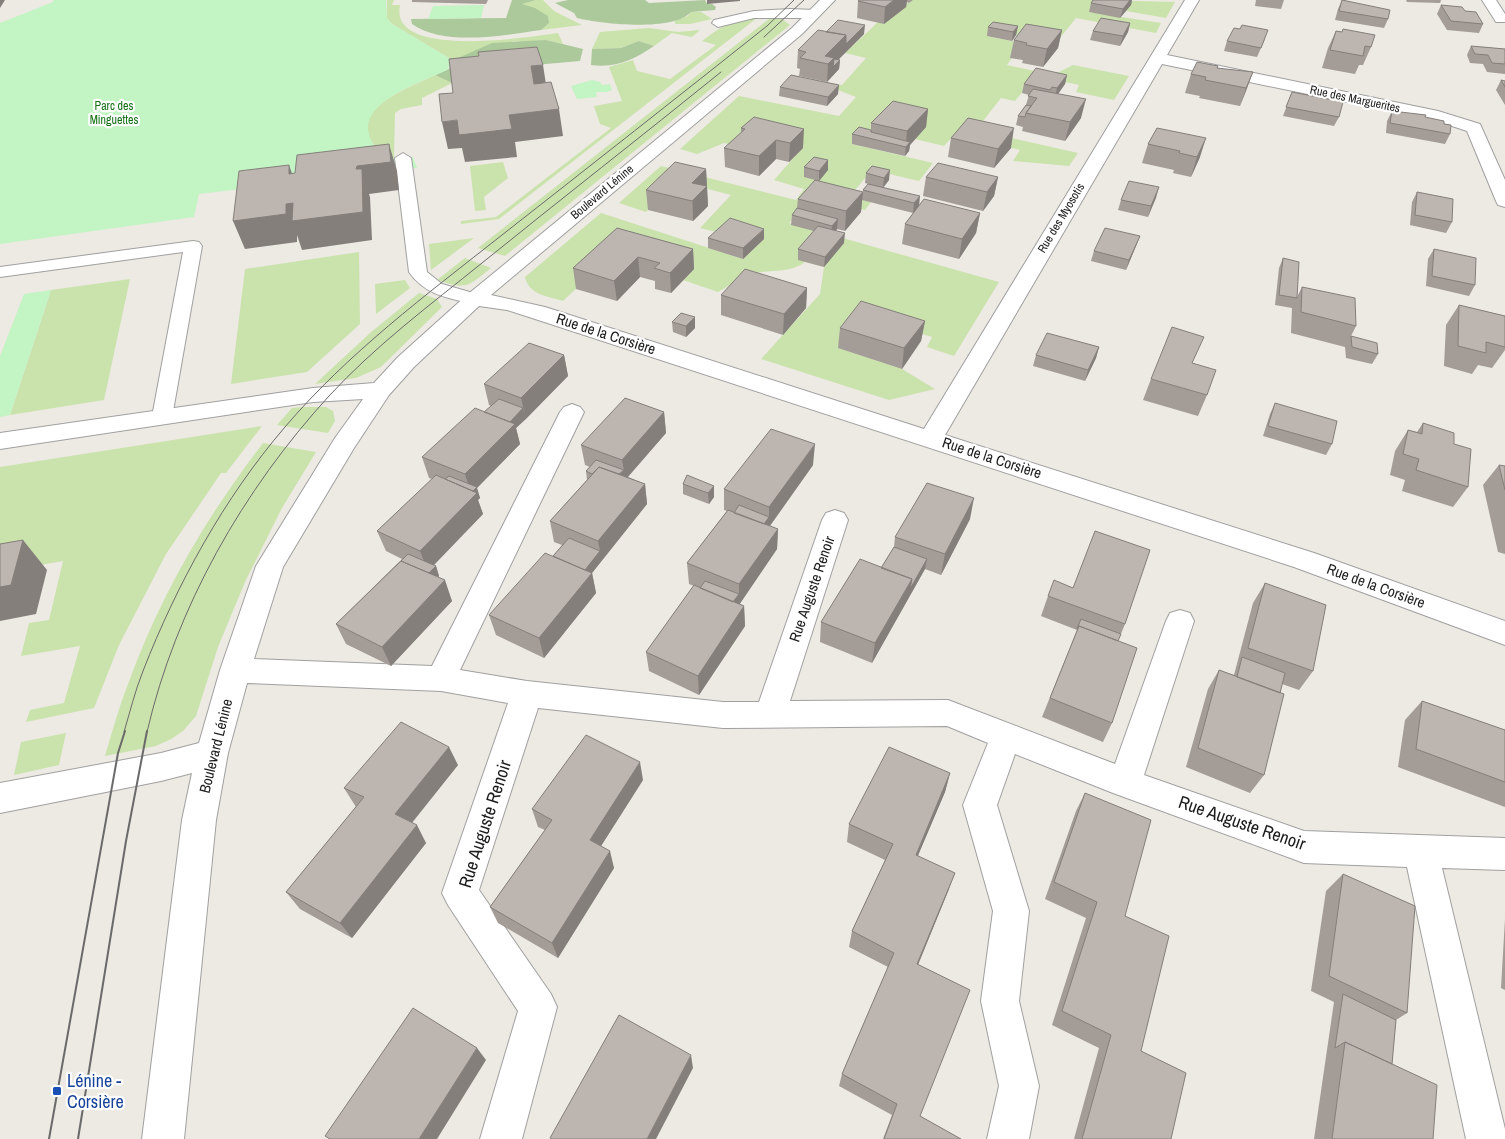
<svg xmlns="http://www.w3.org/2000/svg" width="1505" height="1139" font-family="'Archivo Narrow',sans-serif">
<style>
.grass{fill:#cae3ac}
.forest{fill:#abc99b}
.park{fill:#c3f4c4}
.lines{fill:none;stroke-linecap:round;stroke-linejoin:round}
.lane-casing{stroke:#a0a0a0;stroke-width:2}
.street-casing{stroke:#a0a0a0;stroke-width:2}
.lane{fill:#fff;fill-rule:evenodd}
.street{fill:#fff;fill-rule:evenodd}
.tram-far1{stroke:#6a6a6a;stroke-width:1}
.tram{stroke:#6a6a6a;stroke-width:2}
.wall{fill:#a39c97}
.shaded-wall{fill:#847f7b}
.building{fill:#bdb5b0;stroke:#847f7b}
.transit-dot{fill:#1a4fb4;stroke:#fff;stroke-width:2}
.labels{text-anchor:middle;stroke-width:4.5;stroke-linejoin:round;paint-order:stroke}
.far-street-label{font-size:12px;fill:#1c1c1c;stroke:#fff}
.far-park-label{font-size:12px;fill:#147017;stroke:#fff}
.street-label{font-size:15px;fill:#1c1c1c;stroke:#fff}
.near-street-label{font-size:18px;fill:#1c1c1c;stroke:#fff}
.near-transit-label{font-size:18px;fill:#164399;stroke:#fff;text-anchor:start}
</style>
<rect width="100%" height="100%" fill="#ede9e3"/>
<path class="grass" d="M387 0H394L392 5H400C388 60 528 37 558 33L563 44 546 40 530 43 514 41 451 63 449 58 392 24 387 18Z
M536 0H543L554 11 582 25 541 30 549 23 521 4Z
M897 0 909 3 913 0H1099L1089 12 1161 23 1156 33 1076 18 1056 43 992 31 987 36 1022 43 1007 65 1053 75 1073 65 1129 76 1114 100 1076 92 1079 85 1036 76 1015 101 1001 98 976 130 1078 153 1069 166 1013 161 1020 150 955 134 944 146 915 139 852 144 933 163 919 181 872 170 855 190 871 202 865 210 813 196 789 223 999 282 954 356 927 347 932 337 864 316 839 348 902 369 935 389 889 400 761 359 820 294 824 267 805 262C788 275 768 268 749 275 738 278 728 287 718 292L683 280 619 248 563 301C547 296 529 295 525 277L601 213 743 259 764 239 724 234 700 228 731 195 677 181 646 212 619 203 661 166 796 200 804 189 774 180 804 146 748 132 732 145 724 143 697 154 680 149 739 96 839 116 856 97 833 88 799 82 805 78 842 85 866 58 845 53 877 23Z
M1103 0 1175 2 1166 18 1126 11 1130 5Z
M691 12H701L712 19 690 24H675V20L688 16Z
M757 18 499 219 461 224V221L496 217 611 128 600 124 594 106 622 101 609 67 633 60 637 71 670 79 716 45 702 41C725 24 729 21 757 18Z
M770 18 782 19 790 25 505 256 478 248Z
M649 28 678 32 700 30 692 37 672 33 654 46 639 41 621 48 592 49 600 32Z
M435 75 452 83 422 98V105L401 109 395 113 394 158 385 159C379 151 371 143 368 133 359 104 416 85 435 75Z
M503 162 508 178 484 197 486 210 475 211 470 166Z
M474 238 431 270 429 244Z
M359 252 360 324 307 372 231 384 245 269Z
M465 258 491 268C467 287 468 290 437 280Z
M130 279 104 400 10 415 51 290Z
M405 280 410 288 376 314 375 284Z
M419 293 437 299 442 307 381 367 356 378 315 384 370 333Z
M303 407H326L333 411 335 421 328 433 277 425 292 408Z
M262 426 226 473H221L166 554 119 645 94 708 26 722 30 710 64 703 80 646 21 656 29 623 49 620 63 561 0 572V467Z
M263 443 316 452 282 508 245 582 218 647 196 716 183 731 171 739 156 746 105 756C112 732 119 707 128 684 160 596 206 517 263 443Z
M66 733 59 765 14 775 21 742Z"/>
<path class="forest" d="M512 0H536L522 4 535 8 548 16 549 23 541 30C505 35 444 47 412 24L411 19 506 18Z
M568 0H645L649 3 705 0 707 4H712L716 7 715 10 691 12C673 32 601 24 577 18L574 13 555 3Z
M546 40 583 49 580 61 511 67 452 83 435 75 449 69 451 63 458 58 492 43Z
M639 41 654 46C633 60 617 68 591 65L592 49 621 48Z"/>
<path class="park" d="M53 0H386L387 18 392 24 449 58 451 63 447 70C424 81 367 99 368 129 368 140 379 151 385 159L413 157 417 168 199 194 194 217 0 244V23L53 2Z
M484 5 481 18 428 19 433 6Z
M592 80 600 82 602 85 610 84 612 90 607 92H596L597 97 577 99 571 86Z
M51 290 10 415 0 417V356L24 294Z"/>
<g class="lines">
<defs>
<path id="lane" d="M790 9 815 10 821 14 815 18H754L718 27 712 23 714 20 754 11Z
M403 153 411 158 427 272 442 284 480 295 483 299 480 303 474 304C448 298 425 295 409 272L395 158Z
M193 241 199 242 202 246 172 417 169 422 162 424 155 422 152 417 183 252 0 277V267Z"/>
<path id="street" d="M820 0H835L802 34 491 295 545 307 924 429 1185 0H1199L1167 55 1438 111 1480 124 1505 180V207L1498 205 1496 201 1467 131 1434 120 1162 64 945 435 1314 553 1505 621V645L1294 567 529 317 507 310 479 306 414 367 389 395 354 448 283 567 254 659 432 666 560 412 564 407 572 404 580 407 584 412 460 670 527 681 723 702H759L822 520 826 513 835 510 844 513 848 520 790 701 948 700 1115 764 1166 621 1170 613 1180 610 1190 613 1194 621 1144 775 1304 831 1505 838V870L1442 868 1505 1129V1139H1466L1407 867 1304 863 1113 793 1015 754 997 805 1029 911 1019 1001 1039 1086 1029 1139H987L999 1086 981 1001 993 911 963 805 988 743 947 726 723 728 538 708 479 890 551 994 557 1007 522 1139H480L518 1011 448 905 442 893 508 703 441 691 247 683 228 753 216 820 184 1139H142L182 820 192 773 161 781 0 813V783L161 753 199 743 220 670 256 566 335 438 363 399 313 402 0 449V433L313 388 374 383 398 357 467 295 792 28Z
M1482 0H1496L1505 14V22H1496Z"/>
</defs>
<use href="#lane" class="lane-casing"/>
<use href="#street" class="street-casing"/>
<use href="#lane" class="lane"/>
<use href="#street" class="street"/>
<path class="tram-far1" d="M764 37 804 0
M124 732C130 712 135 691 143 671 177 584 224 498 285 427 348 353 426 295 502 235 590 166 679 96 767 26L794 0
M147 732C176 607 243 490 329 396 375 346 430 305 482 263 561 199 642 136 721 72"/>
<path class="tram" d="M49 1139 118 753 125 731
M78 1139 126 841 147 731"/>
</g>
<path class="wall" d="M412 0H488L486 4 412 2Z
M859 0H913L909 3 907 2 906 7 884 24 857 18 858 1Z
M1093 0H1132L1131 5 1120 18 1089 12 1091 3Z
M1256 0H1288H1284L1281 9 1255 6Z
M1342 0 1388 19 1384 28 1335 20 1338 9Z
M1406 0H1441L1440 3 1407 2Z
M1441 5 1483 24 1479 33 1447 30 1437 14Z
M1130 23 1128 32 1120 46 1090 40 1093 31Z
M1018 26 1016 35 1012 41 987 36 988 27Z
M1062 30 1058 48 1043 67 1022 63 1023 60 1010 58 1014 40Z
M1336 31 1342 32 1371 47 1363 65H1359L1355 74 1322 68 1328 48Z
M826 32 864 34 838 60H840L839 69 827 82 799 76 800 69 797 68 798 50Z
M1265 39 1257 57 1224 51 1227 41Z
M1471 46 1505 49V74L1487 72 1483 64 1470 63 1467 55Z
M1218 66 1217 68 1253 72 1240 106 1199 98 1200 96 1185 93 1191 74Z
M1067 75 1065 84 1058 94 1081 118 1065 141 1022 131 1023 127 1016 125 1018 116 1026 105 1029 95 1022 93 1024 84Z
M1501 80 1505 81V105L1496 90Z
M780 87 838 94 827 106 779 96Z
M1292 92 1339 117 1334 126 1283 116Z
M928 109 926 127 910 145 909 151 905 156 852 144V134L871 130V123Z
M1392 111 1444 124 1450 134 1445 144 1386 133 1387 121Z
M754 117 803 148 789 162 776 159 759 176 725 167 724 148 741 133V128Z
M1157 128 1200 157 1191 177 1173 173 1174 170 1142 163 1148 144Z
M951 138 1011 148 994 168 948 157Z
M828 160V170L819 181 804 177V167Z
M872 166 889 180 883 187 919 206 980 213 976 233 959 259 902 244 905 224 913 213 862 200 861 212 845 231 837 229 836 231 844 243 824 267 798 260V249L814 231 791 225 792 215 797 208 798 199 863 192V190L868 184 865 183 866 173Z
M706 169 708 206 693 221 648 210 646 190Z
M926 177H998L994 196 983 211 923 196Z
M1159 187 1148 217 1118 210 1121 200Z
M1417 192 1452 222 1446 233 1410 225 1412 202Z
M617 228 693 249 694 269 671 293 655 289V281L640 277 617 301 576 289 573 268Z
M1140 236 1136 246 1126 270 1091 261 1094 251Z
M708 238 764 239 743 259 708 248Z
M1434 249 1475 285 1469 296 1426 286 1428 259Z
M1283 258 1297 297 1302 287 1356 326 1351 336 1378 354 1372 364 1346 358 1345 347 1291 333 1292 308 1275 305 1279 268Z
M807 288 806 308 783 335 721 315V295Z
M1459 305 1505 316V350L1492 368 1478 365 1472 374 1444 366 1446 325Z
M925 321 921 341 902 369 838 348 840 328Z
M672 322 695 328 686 337 673 332Z
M1099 347 1096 358 1085 381 1033 366 1036 355Z
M564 355 568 376 516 428 520 444 477 488 480 498 478 500 483 514 434 565 436 566 439 576 438 578 452 601 391 666 346 644 336 624 402 559 386 551 377 531 432 479 429 478 422 457 484 412 491 406 489 405 484 384Z
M1151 379 1207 395 1198 416 1143 400Z
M1275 403 1332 444 1326 455 1263 436 1270 414Z
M664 412 666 433 628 477 645 484 647 504 592 573 596 593 544 658 496 635 489 615 553 556 562 545 554 542 550 521 587 480 586 471 590 467 585 465 581 445Z
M1423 423 1454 444 1468 487 1453 507 1402 491 1405 480 1390 475 1395 451 1408 430 1417 432Z
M813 465 770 526 778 529 777 549 739 604 744 606 745 626 699 695 649 671 646 652 694 586 689 584 687 563 727 511 724 510V489Z
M1499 465 1505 466V554L1498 552 1483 485Z
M683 484 714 486V497L709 504 683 494Z
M970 519 941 575 925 569 872 663 820 642 821 622 881 568 894 547 895 537Z
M1265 583 1313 671 1299 690 1282 684 1264 775 1250 793 1186 767 1208 689 1219 670 1234 675 1253 603Z
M1048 596 1125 624 1118 641 1112 723 1103 742 1042 717 1077 630 1041 616Z
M1422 701 1505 730V807L1398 767 1405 720Z
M458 765 412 823 426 843 352 938 300 909 286 892 356 807 344 788Z
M950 773 945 792 918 855 949 889 918 965 920 1116 961 1139H883L892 1115 839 1086 842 1074 888 967 849 947 852 931 885 860 847 842 849 824Z
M643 780 601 846 614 868 558 958 498 923 490 907 545 830 538 827 532 809Z
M1085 793 1125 916 1141 1051 1171 1139H1074L1099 1048 1052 1025 1086 918 1045 899 1076 811Z
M1343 874 1407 1013 1396 1020 1392 1064 1433 1139H1314L1334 1002 1311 991 1326 891Z
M1505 919V990L1501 988Z"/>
<path class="shaded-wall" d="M0 0H5L0 8Z
M707 0H740V1L707 4Z
M894 0H907L906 7 884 24 885 7Z
M1130 0H1132L1131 5 1120 18 1123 9Z
M1130 23 1128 32 1120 46 1123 36Z
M865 25 864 34 833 65 840 60 839 69 827 82 828 64 825 56 846 35Z
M1018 26 1016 35 1012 41 1013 32Z
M1062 30 1058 48 1043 67 1047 49Z
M543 65 547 91 535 92 531 66Z
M1253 72 1246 91 1240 106 1246 88Z
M1067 75 1065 84 1055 98 1057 88Z
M839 85 838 94 827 106 828 97Z
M1086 99 1081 118 1065 141 1070 122Z
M559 109 563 136 515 142 517 157 465 162 462 148 448 149 442 122Z
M928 109 926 127 910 145 909 151 905 156 907 131Z
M1014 128 1011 148 994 168 998 149Z
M804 129 803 148 789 162 790 143Z
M1206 138 1200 157 1191 177 1197 157Z
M776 140V159L759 176V156Z
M389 144 397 171 399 190 369 194 370 197 372 240 302 250 297 235V242L245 249 233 221 286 204 356 169 357 166Z
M828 160V170L819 181V171Z
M289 165 299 193 289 174Z
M706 169 708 206 693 221 692 183Z
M890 170 889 180 883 188 884 178Z
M998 177 994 196 983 211 987 192Z
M1159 187 1156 198 1148 217 1151 206Z
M863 192 861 212 845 231 846 211Z
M920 196 919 207 913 214 914 203Z
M980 213 976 233 959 259 962 239Z
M838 219 837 229 831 236 832 226Z
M764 229V239L743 259V248Z
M845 233 844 243 824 267 825 257Z
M1140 236 1136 246 1126 270 1129 260Z
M693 249 694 269 671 293 670 273Z
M638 257 640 277 617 301 614 281Z
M807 288 806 308 783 335 784 314Z
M695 317V328L686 337V326Z
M925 321 921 341 902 369 904 348Z
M1099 347 1096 358 1085 381 1088 370Z
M564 355 568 376 526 419 521 398Z
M523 408 526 419 516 428 520 444 477 488 480 498 478 500 483 514 428 571 420 551 471 494 465 474 503 428Z
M664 412 666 433 625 480 613 481 624 470 622 460Z
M815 444 813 465 769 527V507Z
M645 484 647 504 592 573 596 593 544 658 539 638 579 576 600 551 598 541Z
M714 486V497L709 504 708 493Z
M974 498 970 519 941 575 945 554Z
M769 517V527L758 532Z
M778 529 777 549 729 620 728 609 739 594V584Z
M23 540 47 570 36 614 0 621V587Z
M927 559 925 569 872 663 875 643 912 579Z
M436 566 439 576 427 589 423 579Z
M445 580 452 601 391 666 382 647Z
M744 606 745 626 699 695 698 676Z
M449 747 458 765 405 831 395 814Z
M640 762 643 780 594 857 590 840Z
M950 773 945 792 911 872 916 855Z
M417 825 426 843 352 938 340 923Z
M610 851 614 868 558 958 552 943Z
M955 873 949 889 912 979 917 964Z
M477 1048 486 1060 437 1139H419Z
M691 1055 693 1068 656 1139H647Z"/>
<path class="building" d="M859 0H894L885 7 858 1Z
M1093 0H1130L1123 9 1091 3Z
M1342 0 1390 10 1388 19 1339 11Z
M1441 5 1462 7 1465 11 1476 12 1483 24 1451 21Z
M1101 18 1130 23 1123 36 1093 31Z
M838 20 865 25 846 44V35L826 32Z
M993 22 1018 26 1013 32 988 27Z
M1026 24 1062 30 1047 49 1026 45 1027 43 1014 40Z
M1242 25 1268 30 1261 48 1227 41 1234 28 1240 29Z
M1343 29 1375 35 1371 47 1365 46 1363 56 1330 50 1336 31 1342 32Z
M818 30 846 35 825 56 834 58 828 64 800 58 806 52 798 50Z
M1471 46 1505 49V64L1492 63 1488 55 1475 54Z
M537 47 543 65 531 66 534 84 551 82 559 109 509 115 512 129 459 135 457 120 442 122 439 94 453 93 449 59 479 56 478 52Z
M834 59 840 60 833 67Z
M1197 62 1218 66 1217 68 1253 72 1246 88 1205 80 1206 77 1191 74Z
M1036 68 1067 75 1057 88 1052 87 1050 90 1024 84Z
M791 75 839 85 828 97 780 87Z
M1501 80 1505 81V87Z
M1033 89 1086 99 1070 122 1026 113 1037 98 1028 96Z
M1292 92 1343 102 1339 117 1286 107Z
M893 101 928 109 907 131 871 123Z
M1026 105 1031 106 1026 113 1025 117 1018 116Z
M1392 111 1426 115 1425 117 1444 121V124L1451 125 1450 134 1390 123Z
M754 117 804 129 790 143 776 140 759 156 724 148 745 129 741 128Z
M968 118 1014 128 998 149 951 138Z
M859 127 871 130V132L910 142 906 147 852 134Z
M1157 128 1206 138 1197 157 1179 153 1180 151 1148 144Z
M389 144 391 162 357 166 356 169H362L363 212 292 221 293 203 286 204V214L233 221 239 171 289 165V174L295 173 297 155Z
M814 157 828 160 819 171 804 167Z
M675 162 706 169 692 183 707 186 692 201 646 190Z
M938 163 998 177 987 192 926 177Z
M872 166 890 170 884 178 866 173Z
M815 180 863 192 846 211 798 199Z
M1129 181 1159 187 1151 206 1121 200Z
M868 184 920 196 914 203 863 190Z
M1417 192 1453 199 1452 222 1415 215Z
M924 199 980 213 962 239 905 224Z
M797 208 838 219 832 226 792 215Z
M730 218 764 229 743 248 708 238Z
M818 226 845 233 825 257 798 249Z
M617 228 693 249 670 273 654 268 660 263 638 257 614 281 573 268Z
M1105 228 1140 236 1129 260 1094 251Z
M1434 249 1476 258 1475 285 1432 276Z
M1283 258 1299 262 1297 298 1279 295Z
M745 269 807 288 784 314 721 295Z
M1302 287 1355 298 1356 326 1301 312Z
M861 301 925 321 904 348 840 328Z
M1459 305 1505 316V347L1486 342V353L1458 346Z
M681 313 695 317 686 326 672 322Z
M1172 327 1204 337 1192 363 1216 370 1207 395 1151 379Z
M1047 333 1099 347 1088 370 1036 355Z
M1351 336 1377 343 1378 354 1352 347Z
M529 343 564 355 521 398 484 384Z
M625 398 664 412 622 460 581 445Z
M499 399 523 408 510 422 484 412Z
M1275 403 1337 421 1332 444 1268 426Z
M475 408 515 424 465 474 422 457Z
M1423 423 1454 433V444L1471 449 1468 487 1416 470 1419 459 1403 454 1408 430 1422 434Z
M771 429 815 444 769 507 724 489Z
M596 460 624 470 619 474 599 467 592 474 586 471Z
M1499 465 1505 466V490Z
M599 467 645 484 598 541 550 521Z
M436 475 477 493 420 551 377 531Z
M687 475 714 486 708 493 683 484Z
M449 476 477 487 473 491 445 479Z
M927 483 974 498 945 554 895 537Z
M739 505 769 517 764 524 734 513Z
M728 510 778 529 739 584 687 563Z
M1095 531 1150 550 1125 624 1048 596 1054 580 1073 588Z
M569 538 600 551 585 570 553 556Z
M23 540 11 585 0 587V544Z
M894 547 927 559 910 589 912 579 881 568Z
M545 553 592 573 539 638 489 615Z
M408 554 436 566 429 573 401 561 396 566Z
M860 559 912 579 875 643 821 622Z
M401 561 445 580 382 647 336 624Z
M705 581 739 594 733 602 700 588Z
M1265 583 1326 605 1313 671 1248 648Z
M694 585 744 606 698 676 646 652Z
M1081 619 1121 634 1118 641 1079 626 1077 629Z
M1079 626 1137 648 1112 723 1050 698Z
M1242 657 1285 673 1280 693 1237 677Z
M1219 670 1284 694 1264 775 1198 748Z
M1422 701 1505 730V782L1416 749Z
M401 722 449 747 395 814 417 825 340 923 286 892 364 797 344 788Z
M586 735 640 762 590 840 610 851 552 943 490 907 552 820 532 809Z
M889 747 950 773 916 855 955 873 917 964 970 990 920 1116 961 1139H884L897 1104 842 1074 894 953 852 931 893 844 849 824Z
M1085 793 1151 820 1125 916 1169 936 1141 1051 1186 1073 1171 1139H1082L1111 1035 1062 1011 1097 902 1054 882Z
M1343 874 1415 906 1407 1013 1329 976Z
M1343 994 1396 1020 1392 1064 1345 1042 1335 1048Z
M413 1008 477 1048 419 1139H330L325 1136Z
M619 1015 691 1055 647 1139H552L550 1138Z
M1345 1042 1437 1085 1433 1139H1332Z"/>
<rect class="transit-dot" x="52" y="1086" width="10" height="10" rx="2.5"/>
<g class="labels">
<g class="far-street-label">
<text transform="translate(1355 99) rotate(12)" y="4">Rue des Marguerites</text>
<text transform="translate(602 192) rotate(-40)" y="4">Boulevard Lénine</text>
<text transform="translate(1061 218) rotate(-59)" y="4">Rue des Myosotis</text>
</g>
<g class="far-park-label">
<text x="114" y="110">Parc des<tspan x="114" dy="14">Minguettes</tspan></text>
</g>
<g class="street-label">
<text transform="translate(606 334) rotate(18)" y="5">Rue de la Corsière</text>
<text transform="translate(992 458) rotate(18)" y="5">Rue de la Corsière</text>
<text transform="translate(1376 586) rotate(20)" y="5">Rue de la Corsière</text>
<text transform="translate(812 589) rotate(-71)" y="5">Rue Auguste Renoir</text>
<text transform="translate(216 746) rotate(-76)" y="5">Boulevard Lénine</text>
</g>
<g class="near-street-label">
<text transform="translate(1242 823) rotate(19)" y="6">Rue Auguste Renoir</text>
<text transform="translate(485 824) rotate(-72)" y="6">Rue Auguste Renoir</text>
</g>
<g class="near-transit-label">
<text x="67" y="1087">Lénine -<tspan x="67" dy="21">Corsière</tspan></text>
</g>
</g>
</svg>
